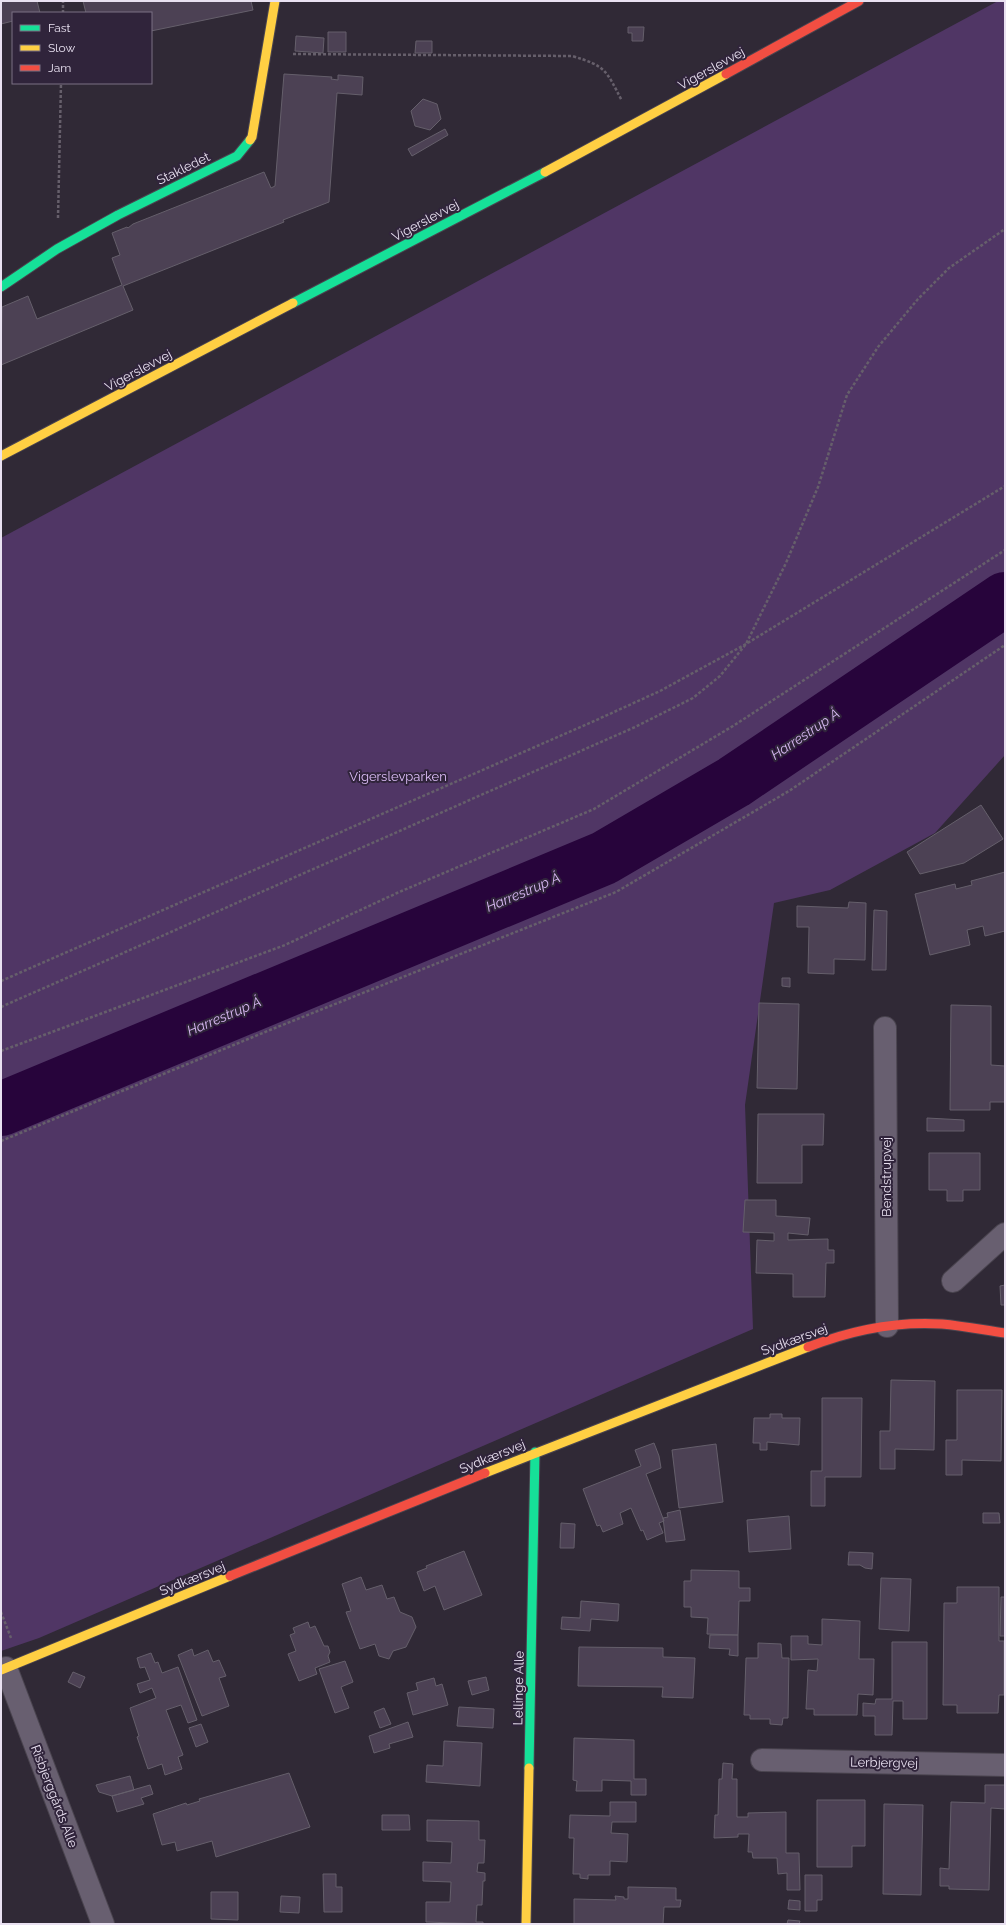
<svg xmlns="http://www.w3.org/2000/svg" width="1006" height="1925" font-family="Raleway,sans-serif">
<style>
.green{fill:#503665}
.lines{fill:none;stroke-linecap:round;stroke-linejoin:round}
.river{stroke:#27043b;stroke-width:54}
.building{fill:#4c4154;stroke:#655f6b}
.street-casing{stroke:#4a444f;stroke-width:24}
.fast-casing{stroke:#4a444f;stroke-width:11}
.slow-casing{stroke:#4a444f;stroke-width:11}
.jam-casing{stroke:#4a444f;stroke-width:11}
.path{stroke:#665f6b;stroke-width:2.5;stroke-dasharray:3 2;stroke-linecap:butt}
.street{stroke:#685f70;stroke-width:22}
.fast{stroke:#16e098;stroke-width:9}
.slow{stroke:#ffcf43;stroke-width:9}
.jam{stroke:#f24e42;stroke-width:9}
.labels{text-anchor:middle;stroke-width:4;stroke-linejoin:round;paint-order:stroke}
.street-label{font-size:13px;fill:#e9e1f1;stroke:#30243b}
.park-label{font-size:13px;fill:#dcbdf7;stroke:#30243b}
.water-label{font-size:14px;font-style:italic;fill:#d7b8f2;stroke:#30243b}
</style>
<rect width="100%" height="100%" fill="#302936"/>
<path class="green" d="M998 1H1005V755L935 833 830 890 774 903 745 1105 753 1329 39 1638 1 1651V538Z"/>
<g class="lines">
<path class="river" d="M1 1109 604 858 734 782 1005 599"/>
</g>
<path class="building" d="M1 1H37L40 13H13V21L1 24Z
M83 1H251L253 10 151 31V13H86Z
M628 27H644L643 41H632V33H628Z
M328 32H346V52H328Z
M296 36 324 38 323 53 295 51Z
M416 41H432V53H415Z
M284 74 332 77 331 79 338 80V75L363 77 362 95 337 93 329 202 283 220 284 222 123 286 133 310 1 365 2 307 28 296 37 319 122 285 112 258 120 255 112 233 127 227 128 228 133 224 264 172 271 188 275 186Z
M423 99 437 104 441 119 430 130 415 126 411 111Z
M445 129 448 135 412 156 408 149Z
M981 805 1003 839 964 863 920 874 907 852Z
M1005 872V931L985 936 983 926 967 930 970 945 930 955 915 894 955 884 956 889 972 885 971 881Z
M849 902 866 903 865 960 834 959V974L808 973 809 927H797V906L848 908Z
M874 910 887 911 886 970H872Z
M782 978H790V987L782 986Z
M759 1003 799 1004 797 1089 757 1088Z
M951 1005 991 1006V1065L1005 1066V1102H990V1110H950Z
M758 1114H824L823 1145H802V1183H757Z
M927 1118 964 1120V1131H927Z
M929 1153H980V1190H963V1201H947V1190H929Z
M745 1200H776V1216L810 1218 808 1235 788 1233V1240L828 1239V1250H834V1263H826L825 1297H793V1274L756 1273 757 1240 774 1241V1233L743 1232Z
M1005 1285V1305H1001L1000 1286Z
M891 1380 935 1381 934 1450 895 1449V1469H880V1431H890Z
M957 1390H1002L1001 1461 962 1460V1475H946V1440H957Z
M822 1398H862L861 1477H825V1506H811V1471H822Z
M770 1414H782V1418H800L799 1445 767 1442V1450H760V1443H753L754 1418H770Z
M654 1443 659 1456 661 1468 646 1474 664 1521 659 1523 663 1533 647 1540 643 1530 641 1531 631 1508 620 1513 623 1524 603 1532 600 1525 597 1526 583 1489 641 1466 635 1450Z
M716 1444 723 1502 679 1508 672 1450Z
M680 1510 685 1540 666 1542 663 1518 668 1517 667 1513Z
M983 1513H999L1000 1523H983Z
M789 1516 791 1549 749 1552 747 1520Z
M561 1523 575 1524 574 1548H560Z
M464 1551 482 1595 444 1610 435 1586 424 1591 417 1572 427 1568 426 1566Z
M849 1552 873 1553 872 1569 865 1568 860 1565H848Z
M691 1570 739 1571V1588H750V1601H739L738 1635 707 1634 708 1618 691 1617V1607H684V1581H691Z
M361 1577 366 1590 382 1585 387 1599 394 1597 400 1612 412 1617 416 1627 406 1647 393 1651 389 1659 379 1656 375 1644 360 1649 346 1612 351 1611 342 1584Z
M881 1578 911 1579 909 1631 879 1629Z
M957 1587H999V1641H1004V1695H999L998 1713H957V1705H943L944 1603H957Z
M1001 1597H1005V1636H1000Z
M581 1601 619 1604 618 1621 591 1619 590 1631 561 1629 562 1617 580 1618Z
M822 1619 860 1621 859 1659H874L873 1695 858 1694 857 1715H814V1709H806L808 1670 817 1671 818 1659 791 1660V1636H808V1644L822 1645Z
M308 1622 310 1628 315 1626 324 1646H328L330 1652 328 1656 330 1662 315 1668 317 1674 299 1681 288 1654 296 1651 290 1635 295 1633 293 1628Z
M710 1635H738V1656L729 1655 730 1649 709 1648Z
M892 1642H927V1719H903V1701H893L892 1735H875V1716H863V1703L875 1704 876 1699H892Z
M758 1643 781 1644 782 1658H789L788 1718H783L782 1725 770 1724V1719H750V1715H744L746 1658H758Z
M579 1647 663 1648V1657L695 1658 693 1698 662 1697 663 1687 578 1686Z
M192 1649 194 1656 208 1650 213 1662 219 1660 226 1676 219 1678 229 1706 202 1716 178 1655Z
M151 1653 155 1663 158 1662 162 1673 178 1667 197 1720 188 1723 181 1705 166 1710 183 1755 178 1757 182 1769 165 1775 162 1764 148 1769 137 1737 139 1736 130 1708 156 1698 152 1688 140 1693 137 1684 150 1680 145 1667 140 1668 137 1658Z
M345 1661 353 1682 341 1687 349 1708 335 1713 319 1669Z
M73 1672 85 1677 80 1688 68 1682Z
M486 1677 489 1690 472 1695 468 1681Z
M434 1678 436 1686 442 1684 448 1705 413 1715 407 1693 418 1690 416 1683Z
M459 1707 494 1709 493 1728 457 1726Z
M384 1708 391 1724 380 1728 374 1712Z
M408 1722 413 1737 389 1744 390 1748 374 1753 369 1736Z
M201 1724 208 1742 196 1747 189 1728Z
M574 1738 634 1740V1779H646V1795H631V1781L602 1780V1791H576L577 1781 573 1780Z
M444 1741 482 1743 480 1786 426 1782 427 1765 443 1766Z
M723 1763 733 1764 732 1779H737V1817H748V1813L786 1812V1853H799L800 1890H787V1873L778 1874 777 1858H753L752 1852H748L749 1834H738V1837L714 1838 715 1815H718L719 1779H722Z
M289 1773 310 1827 216 1857 212 1841 177 1851 175 1842 162 1845 153 1814 186 1803 187 1805 200 1801 199 1799Z
M130 1776 134 1790 112 1796 99 1792 96 1785Z
M150 1785 153 1794 141 1798 144 1804 117 1812 112 1796Z
M985 1785H1005V1809L991 1808 989 1890 949 1889V1886H940V1868L949 1869 951 1802 985 1803Z
M817 1800H865V1846H852V1867H817Z
M610 1802H636V1822H612L611 1833 628 1834 627 1862 610 1861V1875H588V1879L580 1878V1874H573L574 1838H569L570 1815 610 1816Z
M884 1804 923 1805 921 1895 883 1894Z
M382 1815H409L410 1830H382Z
M427 1820 479 1821V1840H485L484 1863H478L477 1872 485 1873V1881H483L482 1905H477L476 1922H483V1924L426 1922V1902H450L451 1882 423 1881V1862L451 1863 452 1842 427 1841Z
M323 1874H336V1887H342V1912H324Z
M805 1875H822V1900H817V1911H805Z
M628 1887 676 1888V1900H681L680 1907H664L663 1924H574V1899L616 1900 615 1896 624 1897V1899H628Z
M211 1892H238V1920L211 1919Z
M281 1896 300 1897 299 1913 280 1912Z
M789 1900 800 1901V1910L788 1909Z
M788 1920 800 1921 799 1924H787Z"/>
<g class="lines">
<defs>
<path id="street" d="M885 1028 887 1326
M953 1281 1005 1234
M6 1668 103 1924
M762 1760 1005 1765"/>
<path id="fast" d="M1 287 57 249 118 215 237 156 250 140
M293 303 545 172
M529 1768 535 1452"/>
<path id="slow" d="M250 140 252 137 275 1
M545 172 726 74
M1 456 293 303
M485 1473 808 1347
M1 1670 230 1576
M526 1924 529 1768"/>
<path id="jam" d="M726 74 859 1
M808 1347C849 1331 897 1321 942 1324 963 1326 984 1330 1005 1333
M230 1576 485 1473"/>
</defs>
<use href="#street" class="street-casing"/>
<use href="#fast" class="fast-casing"/>
<use href="#slow" class="slow-casing"/>
<use href="#jam" class="jam-casing"/>
<path class="path" d="M63 13V1
M293 54 572 56C606 66 606 70 622 101
M58 218 61 83
M1 981 592 722 660 691 746 644 1005 486
M1 1007 635 727 693 698 720 676 746 644 786 563 818 487 847 395 878 347 918 299 949 268 1005 229
M1 1051 285 945 397 893 594 809 733 726 1005 550
M1 1141 270 1030 616 892 789 791 1005 645
M1 1612 11 1638"/>
<use href="#street" class="street"/>
<use href="#fast" class="fast"/>
<use href="#slow" class="slow"/>
<use href="#jam" class="jam"/>
</g>
<g class="labels">
<g class="street-label">
<text transform="translate(711 68) rotate(-29)" y="5">Vigerslevvej</text>
<text transform="translate(183 168) rotate(-26)" y="5">Stakledet</text>
<text transform="translate(425 220) rotate(-28)" y="5">Vigerslevvej</text>
<text transform="translate(138 370) rotate(-28)" y="5">Vigerslevvej</text>
<text transform="translate(886 1177) rotate(-90)" y="5">Bendstrupvej</text>
<text transform="translate(794 1339) rotate(-20)" y="5">Sydkærsvej</text>
<text transform="translate(492 1456) rotate(-22)" y="5">Sydkærsvej</text>
<text transform="translate(192 1578) rotate(-22)" y="5">Sydkærsvej</text>
<text transform="translate(518 1688) rotate(-89)" y="5">Lellinge Alle</text>
<text transform="translate(884 1762) rotate(1)" y="5">Lerbjergvej</text>
<text transform="translate(55 1796) rotate(69)" y="5">Risbjerggårds Alle</text>
</g>
<g class="park-label">
<text x="398" y="781">Vigerslevparken</text>
</g>
<g class="water-label">
<text transform="translate(805 734) rotate(-34)" y="5">Harrestrup Å</text>
<text transform="translate(523 892) rotate(-23)" y="5">Harrestrup Å</text>
<text transform="translate(224 1016) rotate(-23)" y="5">Harrestrup Å</text>
</g>
</g>
<rect width="1006" height="1925" fill="none" stroke="#e9e1f1" stroke-width="4"/>
<rect x="12" y="12" width="140" height="72" fill="#30243b" stroke="#7a7084"/>
<rect x="20" y="25" width="20" height="6" fill="#16e098" stroke="#7a7084"/>
<text x="48" y="32" font-size="12" fill="#e9e1f1">Fast</text>
<rect x="20" y="45" width="20" height="6" fill="#ffcf43" stroke="#7a7084"/>
<text x="48" y="52" font-size="12" fill="#e9e1f1">Slow</text>
<rect x="20" y="65" width="20" height="6" fill="#f24e42" stroke="#7a7084"/>
<text x="48" y="72" font-size="12" fill="#e9e1f1">Jam</text>
</svg>
